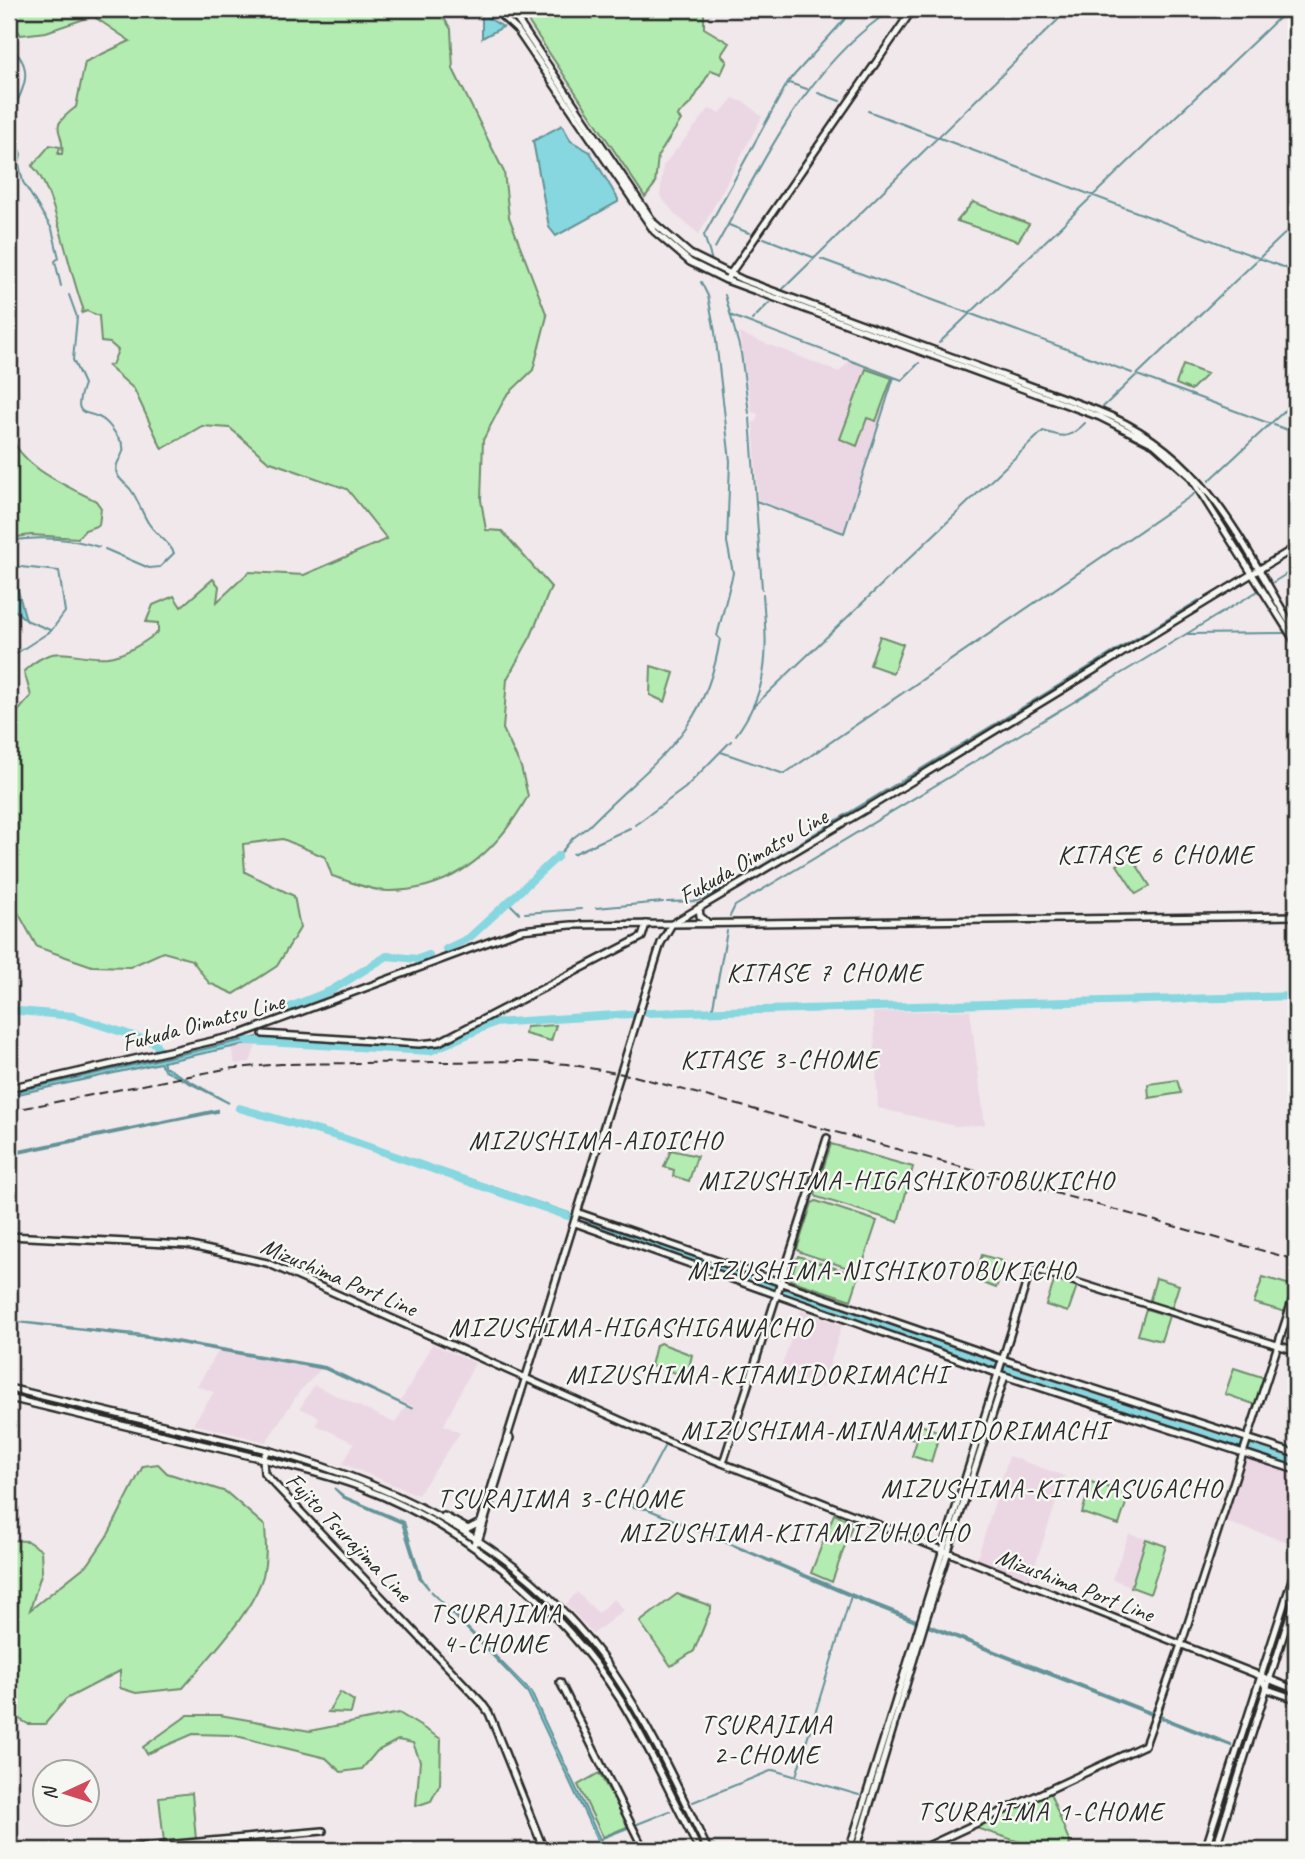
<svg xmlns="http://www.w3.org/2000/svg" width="1305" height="1859" font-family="Caveat,sans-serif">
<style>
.built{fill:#ebd7e3}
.green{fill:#b3ecb0;stroke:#6f8c6e;stroke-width:2}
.water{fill:#86d7df;stroke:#629297;stroke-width:2}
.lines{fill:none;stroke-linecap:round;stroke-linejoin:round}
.stream{stroke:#629297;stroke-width:2}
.river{stroke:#86d7df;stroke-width:8}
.tertiary-casing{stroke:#2b2b2b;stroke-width:10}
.secondary-casing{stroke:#2b2b2b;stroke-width:10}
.tertiary{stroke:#f6f6f2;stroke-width:5}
.secondary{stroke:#f6f6f2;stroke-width:5}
.rail{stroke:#2b2b2b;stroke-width:2;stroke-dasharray:10 5;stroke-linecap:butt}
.labels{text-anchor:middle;stroke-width:5;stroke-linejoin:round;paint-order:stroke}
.street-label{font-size:24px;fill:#2b2b2b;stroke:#f6f6f2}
.neighbourhood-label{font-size:26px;letter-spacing:2px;fill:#2b2b2b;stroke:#f6f6f2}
</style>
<rect width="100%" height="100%" fill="#f1e8eb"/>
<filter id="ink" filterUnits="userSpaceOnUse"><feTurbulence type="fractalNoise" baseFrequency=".0143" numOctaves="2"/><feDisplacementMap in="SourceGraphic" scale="14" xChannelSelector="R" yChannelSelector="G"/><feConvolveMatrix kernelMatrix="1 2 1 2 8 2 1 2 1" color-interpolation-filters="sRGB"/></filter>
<g filter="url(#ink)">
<path class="built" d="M733 98 746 103 762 117 699 234 676 215 660 196 663 166 709 109 720 113Z
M739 333 839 372 849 361 893 377 844 532 758 500 753 422H756L758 414 752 412Z
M970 1010 985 1125 955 1126 878 1108 873 1012Z
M257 1043 250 1062 235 1064 231 1047Z
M801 1310 842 1325 823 1388 780 1371Z
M432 1344 475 1363 444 1425 460 1433 418 1495 343 1464 354 1443 316 1425 319 1417 300 1408 314 1385 395 1423 405 1407 412 1410 414 1407 401 1401Z
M219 1350 321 1369 300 1391 266 1442 193 1424 214 1392 197 1386Z
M1009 1456 1065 1476 1030 1580 977 1559Z
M1248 1459 1296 1474 1295 1544 1225 1522 1244 1461Z
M1129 1534 1146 1539 1130 1586 1112 1579Z
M577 1592 598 1613 614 1599 624 1610 593 1634 566 1604Z"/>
<path class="green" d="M9 9H438L451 29 453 69 504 172 509 217 547 316 533 370 506 396 483 440 481 500 486 530 502 531 551 587 531 636 507 679 503 729 521 767 528 796C498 850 455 891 389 891 371 891 349 881 332 876L325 857 283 839 243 844 245 872 294 896 300 928 277 966 234 994 209 983 192 960 163 952 130 967 92 966 37 947 9 896V722L31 696 24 671C59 639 71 660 108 657 125 655 145 642 158 632V623L146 622 153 605 174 596 181 607 213 579 219 586 217 602 249 572 304 575 387 539 347 489 268 461 230 428 202 426 162 449 134 389 108 366 112 365 118 350 110 343 101 342 99 316 87 311 82 313 83 308C70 276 53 182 32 166L50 145 60 147 58 154H62C66 128 44 131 76 107L85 62 130 41 93 16 46 32 21 35 9 17Z
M520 9H704V28L729 43 721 55 727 61 721 74 711 70 692 102 677 116 681 120 658 156 655 184 645 197Z
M973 202 1029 224 1018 241 957 221Z
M1183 365 1207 374 1191 390 1176 384Z
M866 369 892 378 876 421 867 418 857 446 840 439Z
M9 433C23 468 61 483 96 501L101 508 99 525 85 530 78 538 31 535 9 538Z
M880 636 903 644 893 673 870 665Z
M651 666 674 673 665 702 650 695Z
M1131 856 1150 886 1136 894 1117 865Z
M556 1025 551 1041 525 1034 526 1027Z
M1177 1080 1181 1093 1149 1098 1148 1084Z
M831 1144 913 1167 898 1222 817 1197 815 1194Z
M671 1150 697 1156 689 1181 673 1176 674 1170 664 1167Z
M816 1201 877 1221 860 1272 800 1252 797 1249 812 1203Z
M982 1255 1005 1262 996 1288 974 1280Z
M798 1256 859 1276 851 1300 790 1280Z
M1263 1277 1294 1286 1286 1312 1254 1303Z
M1156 1278 1179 1285 1171 1310 1149 1303Z
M1055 1279 1077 1286 1068 1312 1046 1305Z
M1146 1309 1169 1316 1161 1341 1138 1335Z
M660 1343 692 1355 687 1376 651 1366 656 1345Z
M1234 1368 1265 1378 1256 1405 1225 1394Z
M913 1422 940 1432 931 1462 912 1456 917 1440 908 1437Z
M158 1464 167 1473 226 1492 265 1526C266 1543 267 1559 263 1576 252 1613 208 1658 183 1688L136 1693 120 1688V1671L66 1699 45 1724H28L9 1713V1540L27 1541 41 1550 42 1571 30 1610 89 1563 109 1533 143 1466Z
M1091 1482 1129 1494 1119 1525 1082 1513Z
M834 1514 853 1523 832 1582 811 1573Z
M1146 1539 1166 1546 1150 1594 1131 1587Z
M677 1594 711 1606V1609L694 1651 671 1666 640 1622Z
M340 1692 354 1701 351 1713 328 1712Z
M399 1713 441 1739 440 1784 431 1801 416 1806 420 1761 413 1743 398 1740 377 1751 362 1769 341 1772 326 1758 232 1735 193 1734 147 1754 143 1747 188 1715H220L310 1731Z
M599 1773 629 1826 603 1837 578 1785Z
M192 1793 196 1840 164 1842 159 1797Z
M1050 1793 1070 1843 1068 1850H1045L979 1829 978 1826Z"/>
<path class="water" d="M482 14 503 27 482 38Z
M562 125 571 141 590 152 618 199V202L556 236 549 227 533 141Z
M9 565H11L26 620 9 605Z
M257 1037 256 1042 163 1062 165 1067 229 1103 164 1070 160 1063 9 1096V1093Z
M217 1110V1112L9 1155V1153Z
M9 1321 136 1334 325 1367 413 1409 325 1369 156 1339Z
M334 1488 345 1497 404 1522 421 1577 429 1589 419 1577 402 1523 344 1498Z
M645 1508 858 1597 1231 1744V1746L857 1599Z
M431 1591 531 1692 605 1850H602L528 1693Z"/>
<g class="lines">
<path class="stream" d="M1267 9 1278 13
M9 47C37 66 23 92 10 115L15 141 21 154 19 164 23 182 52 229 59 258 55 261 61 286
M789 83 807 89
M818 93 840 101
M868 111 1296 272
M729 225 749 233
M764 238 815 258
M715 248C764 162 807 64 893 9
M821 259 1132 373
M712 261 704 235 788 82 854 9
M783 289 1069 9
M69 295 77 317 73 360 84 384C70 423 89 407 105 421 111 426 118 437 122 443 128 455 112 462 117 474 120 481 127 484 131 490 139 501 142 514 149 524 157 536 168 540 174 553L160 567 149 568 105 549
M725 295 741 353 749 413
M732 316 902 380 919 363
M752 320 769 303
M939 343 1288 9
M1137 375 1271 424
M1103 407 1296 223
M750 418 762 589
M1274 425 1296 433
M1209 481 1296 400
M756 501 844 533 894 377
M9 541C38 536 71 538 99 547
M1272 583 1296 568
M26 620 50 630
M1187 634 1285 633
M1168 645 1258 591
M9 658 51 631 65 612 59 571 11 566
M753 707 1043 431C1064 438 1069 439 1085 423
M736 735C771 687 767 650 763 594
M721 752 784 774 1194 494
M635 825 685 788 731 741
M573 854 630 828
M558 856 573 838 589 826C652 761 705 736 720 639L717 636 733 573 727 542 730 461 715 332 708 296 701 282
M667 902 697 901 730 885 1199 600
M509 903 519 913
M596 908 663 902
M525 913 581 909
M730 916 735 906 1165 647
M712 1012 727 931
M239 1108 240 1106 343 1136 569 1213
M589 1220 997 1364 1243 1444
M1249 1445 1296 1461
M633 1505 664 1447
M633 1507 646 1509
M796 1776 851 1596
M693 1802 773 1770 859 1795
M600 1839 670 1811"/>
<path class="river" d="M446 949 469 938 558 856
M9 1010 73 1016 155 1043 158 1048
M283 1010 332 990 387 956 418 959 429 955
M648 1013 1296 996
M247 1041 430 1051 493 1023 631 1014
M239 1108 343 1138 568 1216
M588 1223 994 1366 1296 1464"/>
<defs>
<path id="tertiary" d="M494 9 517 30 654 231 690 262 726 280 1100 417 1154 444 1190 476 1296 643
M510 9 654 223 690 254 743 280 1096 410C1205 452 1239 539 1296 633
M728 277 913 9
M699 908 700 916 707 922
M263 1034 419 1044 439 1042 642 937 646 924
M579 1213 1002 1359 1296 1454
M575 1223 1005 1376 1296 1470
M267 1450C406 1487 529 1551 613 1672 651 1728 679 1790 708 1850
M263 1459C296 1468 328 1475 360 1487 466 1527 559 1604 620 1699 650 1747 673 1800 699 1850
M723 1463 827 1138
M444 1516 468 1529 478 1524
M478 1542 510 1438
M473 1547 661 943 672 924 1296 916
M560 1682 644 1850
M107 1850 323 1831
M849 1850 1031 1268 1296 1351
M856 1850 926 1619 1005 1376
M919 1850 1145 1745 1182 1642 1296 1289
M1205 1850 1296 1567
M1215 1850 1296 1596"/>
<path id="secondary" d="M9 1088 238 1035 521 930 571 925 672 924 868 808 1296 547
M9 1236 187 1245 267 1263 669 1442 1296 1690
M9 1388 267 1450 263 1459 264 1473 481 1702 489 1713 544 1850
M9 1398 263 1459
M1261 1678 1267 1689 1296 1699"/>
</defs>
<use href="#tertiary" class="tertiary-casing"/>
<use href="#secondary" class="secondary-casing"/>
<use href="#tertiary" class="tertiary"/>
<use href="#secondary" class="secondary"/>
<path class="rail" d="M9 1111 225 1069 281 1064 522 1061 567 1064 634 1076 1296 1260"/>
</g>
</g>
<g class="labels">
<g class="street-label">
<text transform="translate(753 856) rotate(-30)" y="8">Fukuda Oimatsu Line</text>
<text transform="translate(203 1022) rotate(-15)" y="8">Fukuda Oimatsu Line</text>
<text transform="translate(339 1277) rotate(23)" y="8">Mizushima Port Line</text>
<text transform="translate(349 1537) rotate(46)" y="8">Fujito Tsurajima Line</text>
<text transform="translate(1075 1585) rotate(21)" y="8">Mizushima Port Line</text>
</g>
<g class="neighbourhood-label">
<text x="1156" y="863">KITASE 6 CHOME</text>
<text x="825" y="981">KITASE 7 CHOME</text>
<text x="780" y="1068">KITASE 3-CHOME</text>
<text x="596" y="1149">MIZUSHIMA-AIOICHO</text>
<text x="907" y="1189">MIZUSHIMA-HIGASHIKOTOBUKICHO</text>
<text x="882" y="1279">MIZUSHIMA-NISHIKOTOBUKICHO</text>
<text x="631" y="1336">MIZUSHIMA-HIGASHIGAWACHO</text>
<text x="757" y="1383">MIZUSHIMA-KITAMIDORIMACHI</text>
<text x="895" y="1439">MIZUSHIMA-MINAMIMIDORIMACHI</text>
<text x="1052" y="1497">MIZUSHIMA-KITAKASUGACHO</text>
<text x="561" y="1507">TSURAJIMA 3-CHOME</text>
<text x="795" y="1541">MIZUSHIMA-KITAMIZUHOCHO</text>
<text x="496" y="1622">TSURAJIMA<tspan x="496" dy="30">4-CHOME</tspan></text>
<text x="767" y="1733">TSURAJIMA<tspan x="767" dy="30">2-CHOME</tspan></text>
<text x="1041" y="1820">TSURAJIMA 1-CHOME</text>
</g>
</g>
<rect width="1305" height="1859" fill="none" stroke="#f6f6f2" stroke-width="35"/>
<rect x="18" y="18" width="1270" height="1824" fill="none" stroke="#2b2b2b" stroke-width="2.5" filter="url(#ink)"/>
<g transform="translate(66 1793) rotate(266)"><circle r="33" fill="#f6f6f2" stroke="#a5a5a2" stroke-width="2"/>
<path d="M0-5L12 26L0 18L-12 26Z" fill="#d1495b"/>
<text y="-10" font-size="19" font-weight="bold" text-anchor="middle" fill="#2b2b2b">N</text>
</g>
</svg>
